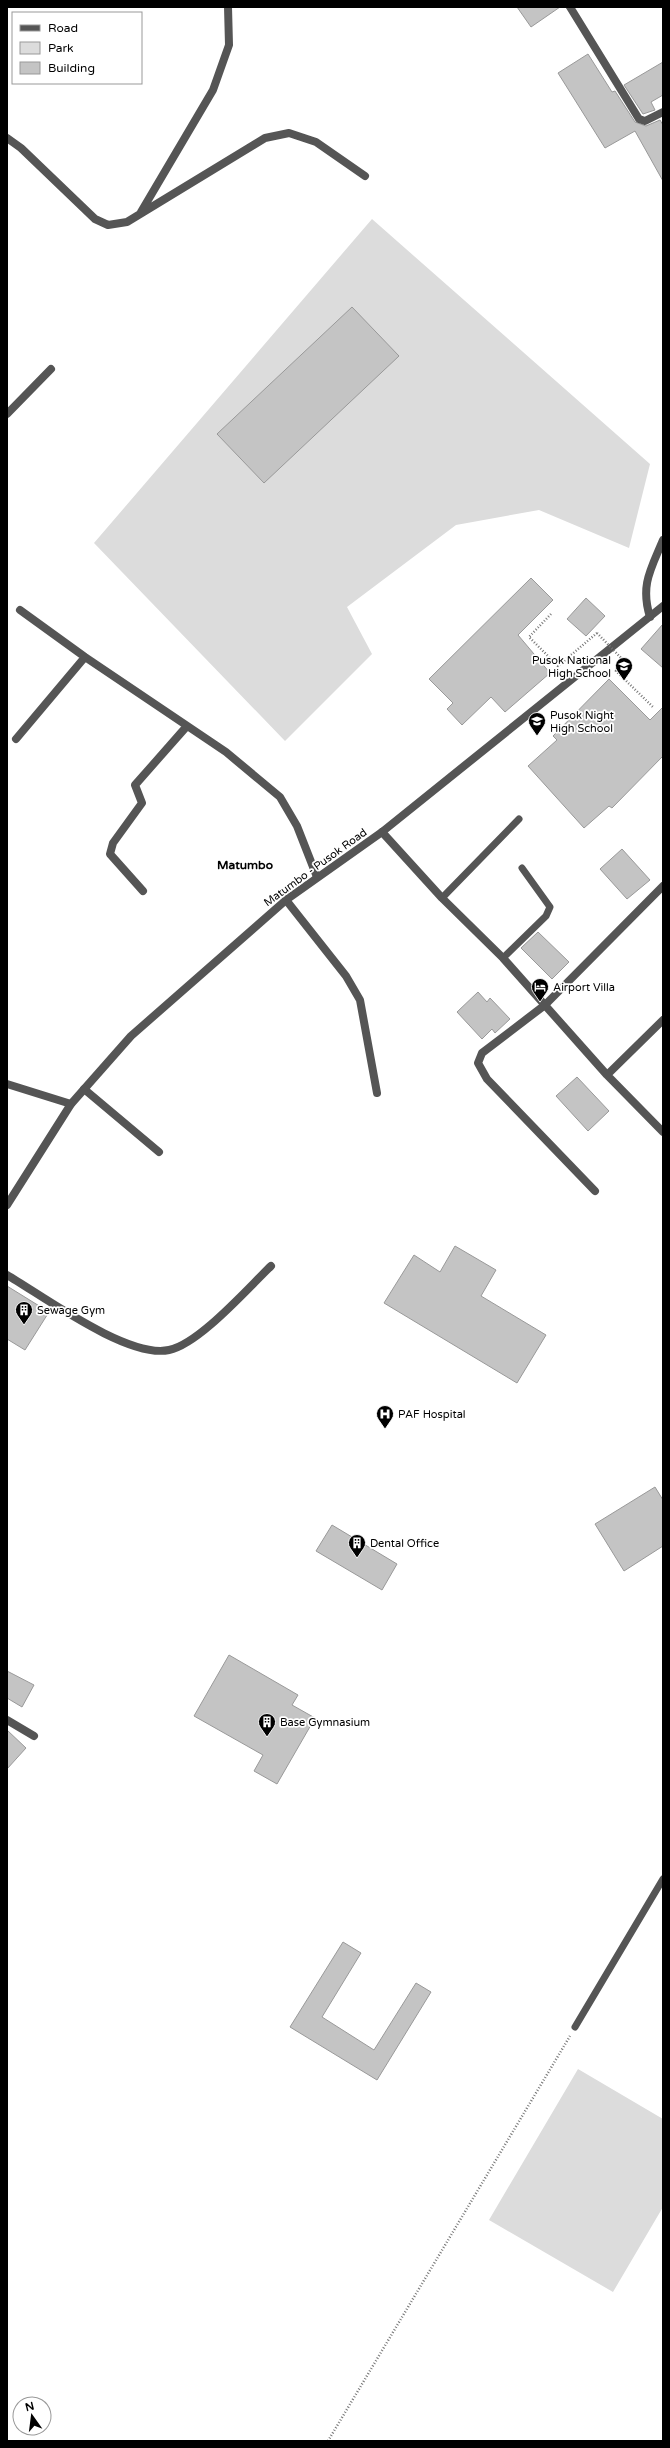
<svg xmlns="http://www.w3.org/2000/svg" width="670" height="2448" font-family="'Varela Round',sans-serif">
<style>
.green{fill:#dcdcdc}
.building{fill:#c4c4c4;stroke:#999}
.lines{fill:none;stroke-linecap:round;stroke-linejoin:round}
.path{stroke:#777;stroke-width:2.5;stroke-dasharray:1 2;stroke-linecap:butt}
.service{stroke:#555;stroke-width:7}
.minor{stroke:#555;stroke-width:8}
.tertiary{stroke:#555;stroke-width:8}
.path-bridge{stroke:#777;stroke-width:2.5;stroke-dasharray:1 2;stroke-linecap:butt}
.labels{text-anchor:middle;stroke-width:3.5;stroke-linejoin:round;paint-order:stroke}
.poi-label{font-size:11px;fill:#000;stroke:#fff;text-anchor:start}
.street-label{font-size:11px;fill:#000;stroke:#fff}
.neighbourhood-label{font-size:12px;font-weight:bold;fill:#000;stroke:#fff}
</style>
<rect width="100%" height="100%" fill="#fff"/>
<path class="green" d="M372 219 650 464 629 548 539 510 456 525 347 607 372 654 285 741 94 543Z
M578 2069 663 2119V2207L613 2292 489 2220Z"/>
<path class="building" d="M517 7H560L531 27Z
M588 54 612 92 615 91 635 122 646 126 660 120 663 125V181L635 131 605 148 558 73Z
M663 62V95L651 102 655 110 643 114 624 85Z
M352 307 399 356 264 483 217 434Z
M531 578 553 600 518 635 550 673 505 712 491 697 462 725 447 709 453 703 429 679Z
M586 598 605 616 586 636 567 619Z
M663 624V668L641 649Z
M609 679 650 720 663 707V756L612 808 609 806 584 828 528 766 557 740 553 736Z
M622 849 650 880 627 899 600 869Z
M538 932 569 962 552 979 521 948Z
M478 992 487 1002 490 998 510 1019 495 1033 492 1029 482 1039 457 1012Z
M577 1077 609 1111 588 1131 556 1096Z
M455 1246 496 1270 481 1296 546 1335 517 1383 384 1303 414 1255 440 1272Z
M7 1286 49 1312 25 1350 7 1339Z
M655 1487 663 1500V1546L624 1571 595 1524Z
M332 1525 397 1564 382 1590 316 1551Z
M229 1655 298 1695 292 1705 315 1718 277 1784 254 1771 263 1755 194 1716Z
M7 1671 34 1685 22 1707 7 1698Z
M7 1730 26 1748 7 1769Z
M343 1942 361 1953 322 2017 374 2050 416 1983 431 1992 377 2080 290 2027Z"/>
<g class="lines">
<path class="path" d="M551 614 529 637 558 666 597 633
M625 662 616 671 653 707
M328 2441 570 2036"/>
<path class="service" d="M442 898 519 819
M503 958 546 916 550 907 522 868
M575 2027 663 1879"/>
<path class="minor" d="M570 7 639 119 645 121 663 112
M7 138 21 148 95 219 108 225 127 222 265 138 289 133 316 142 365 176
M141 212 213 90 229 45 228 7
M7 414 51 369
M20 610 85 657 226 752 280 797 297 826 317 877
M650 617C640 585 651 569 663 540
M16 739 85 657
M382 832 442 898 503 958 607 1075 663 1132
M143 891 110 854 113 843 142 803 135 785 187 726
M286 900 346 976 360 1000 377 1093
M607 1075 663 1020
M7 1084 71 1104
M84 1089 159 1152
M595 1191 487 1079 478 1063 482 1053 545 1005 663 886
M7 1275C43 1296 128 1359 169 1350 199 1344 248 1288 271 1266
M7 1720 34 1736"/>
<path class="tertiary" d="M7 1205 71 1104 131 1036 286 900 382 832 663 606"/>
<path class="path-bridge" d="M597 633 625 662"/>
</g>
<defs>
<symbol id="school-pin" viewBox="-11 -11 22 30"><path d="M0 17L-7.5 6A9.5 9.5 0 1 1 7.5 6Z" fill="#000" stroke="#fff"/><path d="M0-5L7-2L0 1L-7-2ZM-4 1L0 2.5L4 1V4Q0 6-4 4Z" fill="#fff"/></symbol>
<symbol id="hotel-pin" viewBox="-11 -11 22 30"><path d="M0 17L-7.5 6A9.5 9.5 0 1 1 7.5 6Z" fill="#000" stroke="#fff"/><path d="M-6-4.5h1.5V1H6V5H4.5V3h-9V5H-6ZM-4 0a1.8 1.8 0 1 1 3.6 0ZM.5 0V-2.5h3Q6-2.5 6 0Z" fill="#fff"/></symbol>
<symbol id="building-pin" viewBox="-11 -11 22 30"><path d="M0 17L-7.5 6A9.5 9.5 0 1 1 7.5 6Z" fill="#000" stroke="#fff"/><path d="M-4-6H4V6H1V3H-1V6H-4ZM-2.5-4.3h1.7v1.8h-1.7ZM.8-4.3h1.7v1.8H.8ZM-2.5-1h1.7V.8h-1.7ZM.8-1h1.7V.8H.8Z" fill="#fff"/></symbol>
<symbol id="hospital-pin" viewBox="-11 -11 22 30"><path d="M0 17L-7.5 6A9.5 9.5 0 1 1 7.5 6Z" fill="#000" stroke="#fff"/><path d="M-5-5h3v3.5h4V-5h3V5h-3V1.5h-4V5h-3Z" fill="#fff"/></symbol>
</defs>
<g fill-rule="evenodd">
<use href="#school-pin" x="614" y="656" width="20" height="27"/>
<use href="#school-pin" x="527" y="711" width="20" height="27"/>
<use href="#hotel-pin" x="530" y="977" width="20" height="27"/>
<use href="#building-pin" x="14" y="1300" width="20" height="27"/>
<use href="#hospital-pin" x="375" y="1404" width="20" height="27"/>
<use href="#building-pin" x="347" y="1533" width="20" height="27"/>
<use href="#building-pin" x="257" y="1712" width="20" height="27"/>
</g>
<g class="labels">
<g class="poi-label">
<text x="611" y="664" text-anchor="end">Pusok National<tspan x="611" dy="13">High School</tspan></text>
<text x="550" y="719">Pusok Night<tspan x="550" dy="13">High School</tspan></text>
<text x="553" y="991">Airport Villa</text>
<text x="37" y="1314">Sewage Gym</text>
<text x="398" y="1418">PAF Hospital</text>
<text x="370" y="1547">Dental Office</text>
<text x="280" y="1726">Base Gymnasium</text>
</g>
<g class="street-label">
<text transform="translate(315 867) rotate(-36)" y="4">Matumbo - Pusok Road</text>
</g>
<g class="neighbourhood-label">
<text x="245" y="869">Matumbo</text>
</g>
</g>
<rect width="670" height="2448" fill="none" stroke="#000000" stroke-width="16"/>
<rect x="12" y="12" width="130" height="72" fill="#ffffff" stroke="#999999"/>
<rect x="20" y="25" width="20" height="6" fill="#555555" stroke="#999999"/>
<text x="48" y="32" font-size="12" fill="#000000">Road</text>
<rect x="20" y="42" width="20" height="12" fill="#dcdcdc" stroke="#999999"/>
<text x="48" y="52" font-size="12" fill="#000000">Park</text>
<rect x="20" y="62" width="20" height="12" fill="#c4c4c4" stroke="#999999"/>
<text x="48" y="72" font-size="12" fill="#000000">Building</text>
<g transform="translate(32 2416) rotate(346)"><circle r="19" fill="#ffffff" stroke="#999999"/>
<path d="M0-3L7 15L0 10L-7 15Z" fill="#000000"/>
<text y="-6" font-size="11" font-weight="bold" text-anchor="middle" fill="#000000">N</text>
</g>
</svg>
